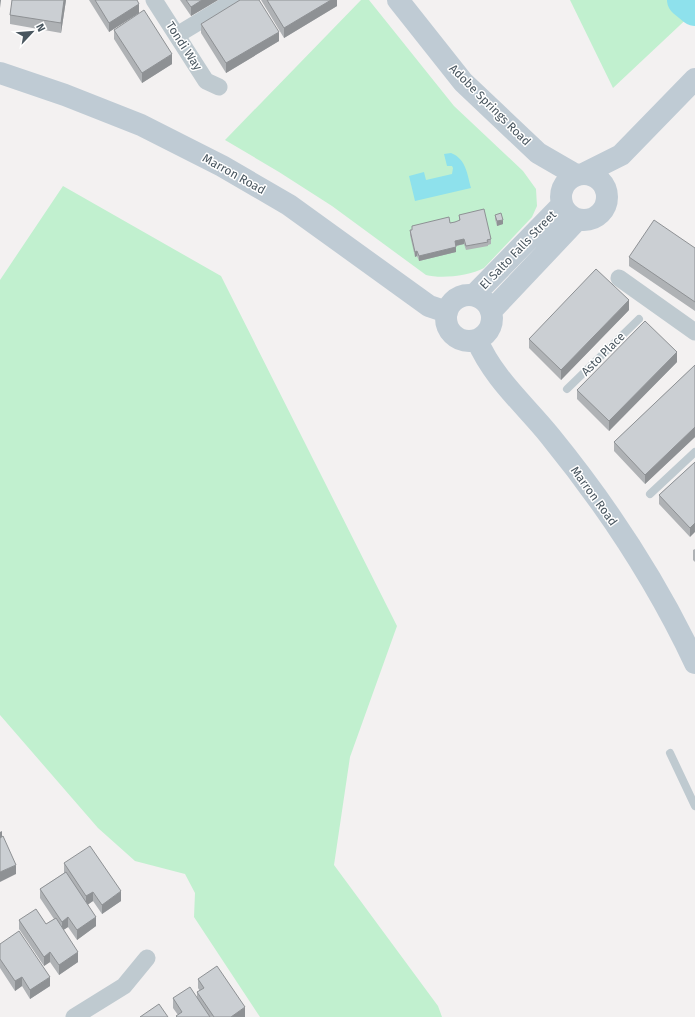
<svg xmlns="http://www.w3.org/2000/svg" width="695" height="1017" font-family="'Fira Sans',sans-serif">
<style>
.green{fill:#c1f0cf}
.water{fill:#8ee1ec}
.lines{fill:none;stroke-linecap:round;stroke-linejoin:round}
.river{stroke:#8ee1ec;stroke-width:34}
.lane{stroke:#bfcad0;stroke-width:8}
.street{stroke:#bfcad0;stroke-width:17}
.secondary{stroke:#bfcbd4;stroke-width:22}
.wall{fill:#afb2b5}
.shaded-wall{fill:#8e9194}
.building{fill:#cbcfd3;stroke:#8e9194}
.labels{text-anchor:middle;stroke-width:3;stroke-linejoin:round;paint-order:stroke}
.street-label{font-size:12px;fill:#49565f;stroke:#fff}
</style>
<rect width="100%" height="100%" fill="#f3f1f1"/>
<path class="green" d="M361 0H369L454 106 523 171 536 189 537 206 532 217 484 268C469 276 441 279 426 275L332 206 279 172 225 140Z
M570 0H695V11L613 88Z
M63 186 221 276 397 626 350 757 334 865 438 1006 442 1017H260L194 917 195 893 185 874 135 861 98 828 0 715V280Z"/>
<path class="water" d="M451 153C466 159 467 173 471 188L415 201 409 176 424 172 426 180 452 174 453 168 452 166H447L444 154Z"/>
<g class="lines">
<path class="river" d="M684 0 695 9"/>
<path class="lane" d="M567 389 639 319
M650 494 695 452
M670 753 695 806"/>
<path class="street" d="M154 0 206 81 219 87
M177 35 235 0
M619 278 695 332
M74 1017 124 986 147 958"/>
<path class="secondary" d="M398 0 463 82 538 153 576 175
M0 73 65 95 141 125 222 166 289 205 429 306 447 312
M561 197a23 23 0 1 1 46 0a23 23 0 1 1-46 0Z
M583 174 621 155 695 79
M446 318a23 23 0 1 1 46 0a23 23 0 1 1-46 0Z
M474 295 562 205
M492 310 577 220
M477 340C493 378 525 405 550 436 607 506 657 582 695 663"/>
</g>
<path class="wall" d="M12 0H66L61 33 10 24V15Z
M89 0H137L139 13 109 32Z
M180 0H218L191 16Z
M261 0H337V6L284 38Z
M201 24 279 41 226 73 201 33Z
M114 30 172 64 142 83 114 39Z
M459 215 491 239V244L488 245V246L466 250 464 244 456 246V252L419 261 417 256 415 257 410 235V230H412V226L450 223 459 221Z
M495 215 503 224 497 226 495 219Z
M695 248V311L629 266V257Z
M629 310 561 380 529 348V339Z
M677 362 609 431 577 399V390Z
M695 365V437L645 484 614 451V442Z
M695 462 690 537 659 504V495Z
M695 549V562L693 560V550Z
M64 863 121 901 102 914 93 901 88 904 96 926 77 940 68 927 63 930 78 962 59 975 50 962 44 966 19 929V920L46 924 54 919 40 898V889L64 873Z
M0 944 50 986 30 999 22 986 15 991 0 968Z
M198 979 245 1017H176V1016L178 1015 173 1008V998L197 999V992L200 991 198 988Z"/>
<path class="shaded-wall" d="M0 0H1L0 8Z
M64 0H66L61 33V23Z
M202 0H218L191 16V7Z
M331 0H337V6L284 38V28Z
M139 4V13L109 32V23Z
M279 32V41L226 73V63Z
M172 54V64L142 83V73Z
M503 220V224L497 226V221Z
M464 239V244L455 246V241Z
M456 247V252L419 261V256Z
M417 251V256L415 257V252Z
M629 300V310L561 380V370Z
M677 352V362L609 431V421Z
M695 427V437L645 484V475Z
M695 523V532L690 537V528Z
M2 831V841H0V832Z
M16 865V874L0 882V872Z
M121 891V901L102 914V905Z
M93 892V901L86 906V896Z
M68 917V927L62 931V922Z
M96 917V926L77 940V930Z
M50 952V962L44 966V957Z
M78 952V962L59 975V965Z
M22 977V986L15 991V981Z
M50 977V986L30 999V990Z
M245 1007V1017H231Z"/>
<path class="building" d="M12 0H64L61 23 10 15Z
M95 0H137L139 4 109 23Z
M186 0H202L191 7Z
M240 0H259L279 32 226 63 201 24Z
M267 0H331L284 28Z
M144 10 172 54 142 73 114 30Z
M484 209 491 239 487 240 488 242 466 246 464 239 455 241 456 247 419 256 417 251 415 252 410 230H412V226L449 217 450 223 455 222 460 220 459 215Z
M501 213 503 220 497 221 495 215Z
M654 220 695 248V302L629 257Z
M596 269 629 300 561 370 529 339Z
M645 321 677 352 609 421 577 390Z
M695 365V427L645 475 614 442Z
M695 462V523L690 528 659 495Z
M3 836 16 865 0 872V838Z
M90 846 121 891 102 905 93 892 86 896 64 863Z
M66 872 96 917 77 930 68 917 62 922 40 889Z
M36 909 46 924 56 918 78 952 59 965 50 952 44 957 19 920Z
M19 931 50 977 30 990 22 977 15 981 0 959V944Z
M217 966 245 1007 231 1017H214L197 992 204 988 198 979Z
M190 987 210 1017H177L176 1016 182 1012 173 998Z
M159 1004 168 1017H140Z"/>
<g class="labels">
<g class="street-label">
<text transform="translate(184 46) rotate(57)" y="4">Tondi Way</text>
<text transform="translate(490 105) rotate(45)" y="4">Adobe Springs Road</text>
<text transform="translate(234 174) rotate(29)" y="4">Marron Road</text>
<text transform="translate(518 250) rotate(-46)" y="4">El Salto Falls Street</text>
<text transform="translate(603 354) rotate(-45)" y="4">Asto Place</text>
<text transform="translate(594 496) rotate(54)" y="4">Marron Road</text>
</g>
</g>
<g transform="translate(32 32) rotate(64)" stroke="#ffffff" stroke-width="3" paint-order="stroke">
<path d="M0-3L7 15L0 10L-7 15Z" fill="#49565f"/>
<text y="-6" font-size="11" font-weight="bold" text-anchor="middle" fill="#49565f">N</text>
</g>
</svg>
